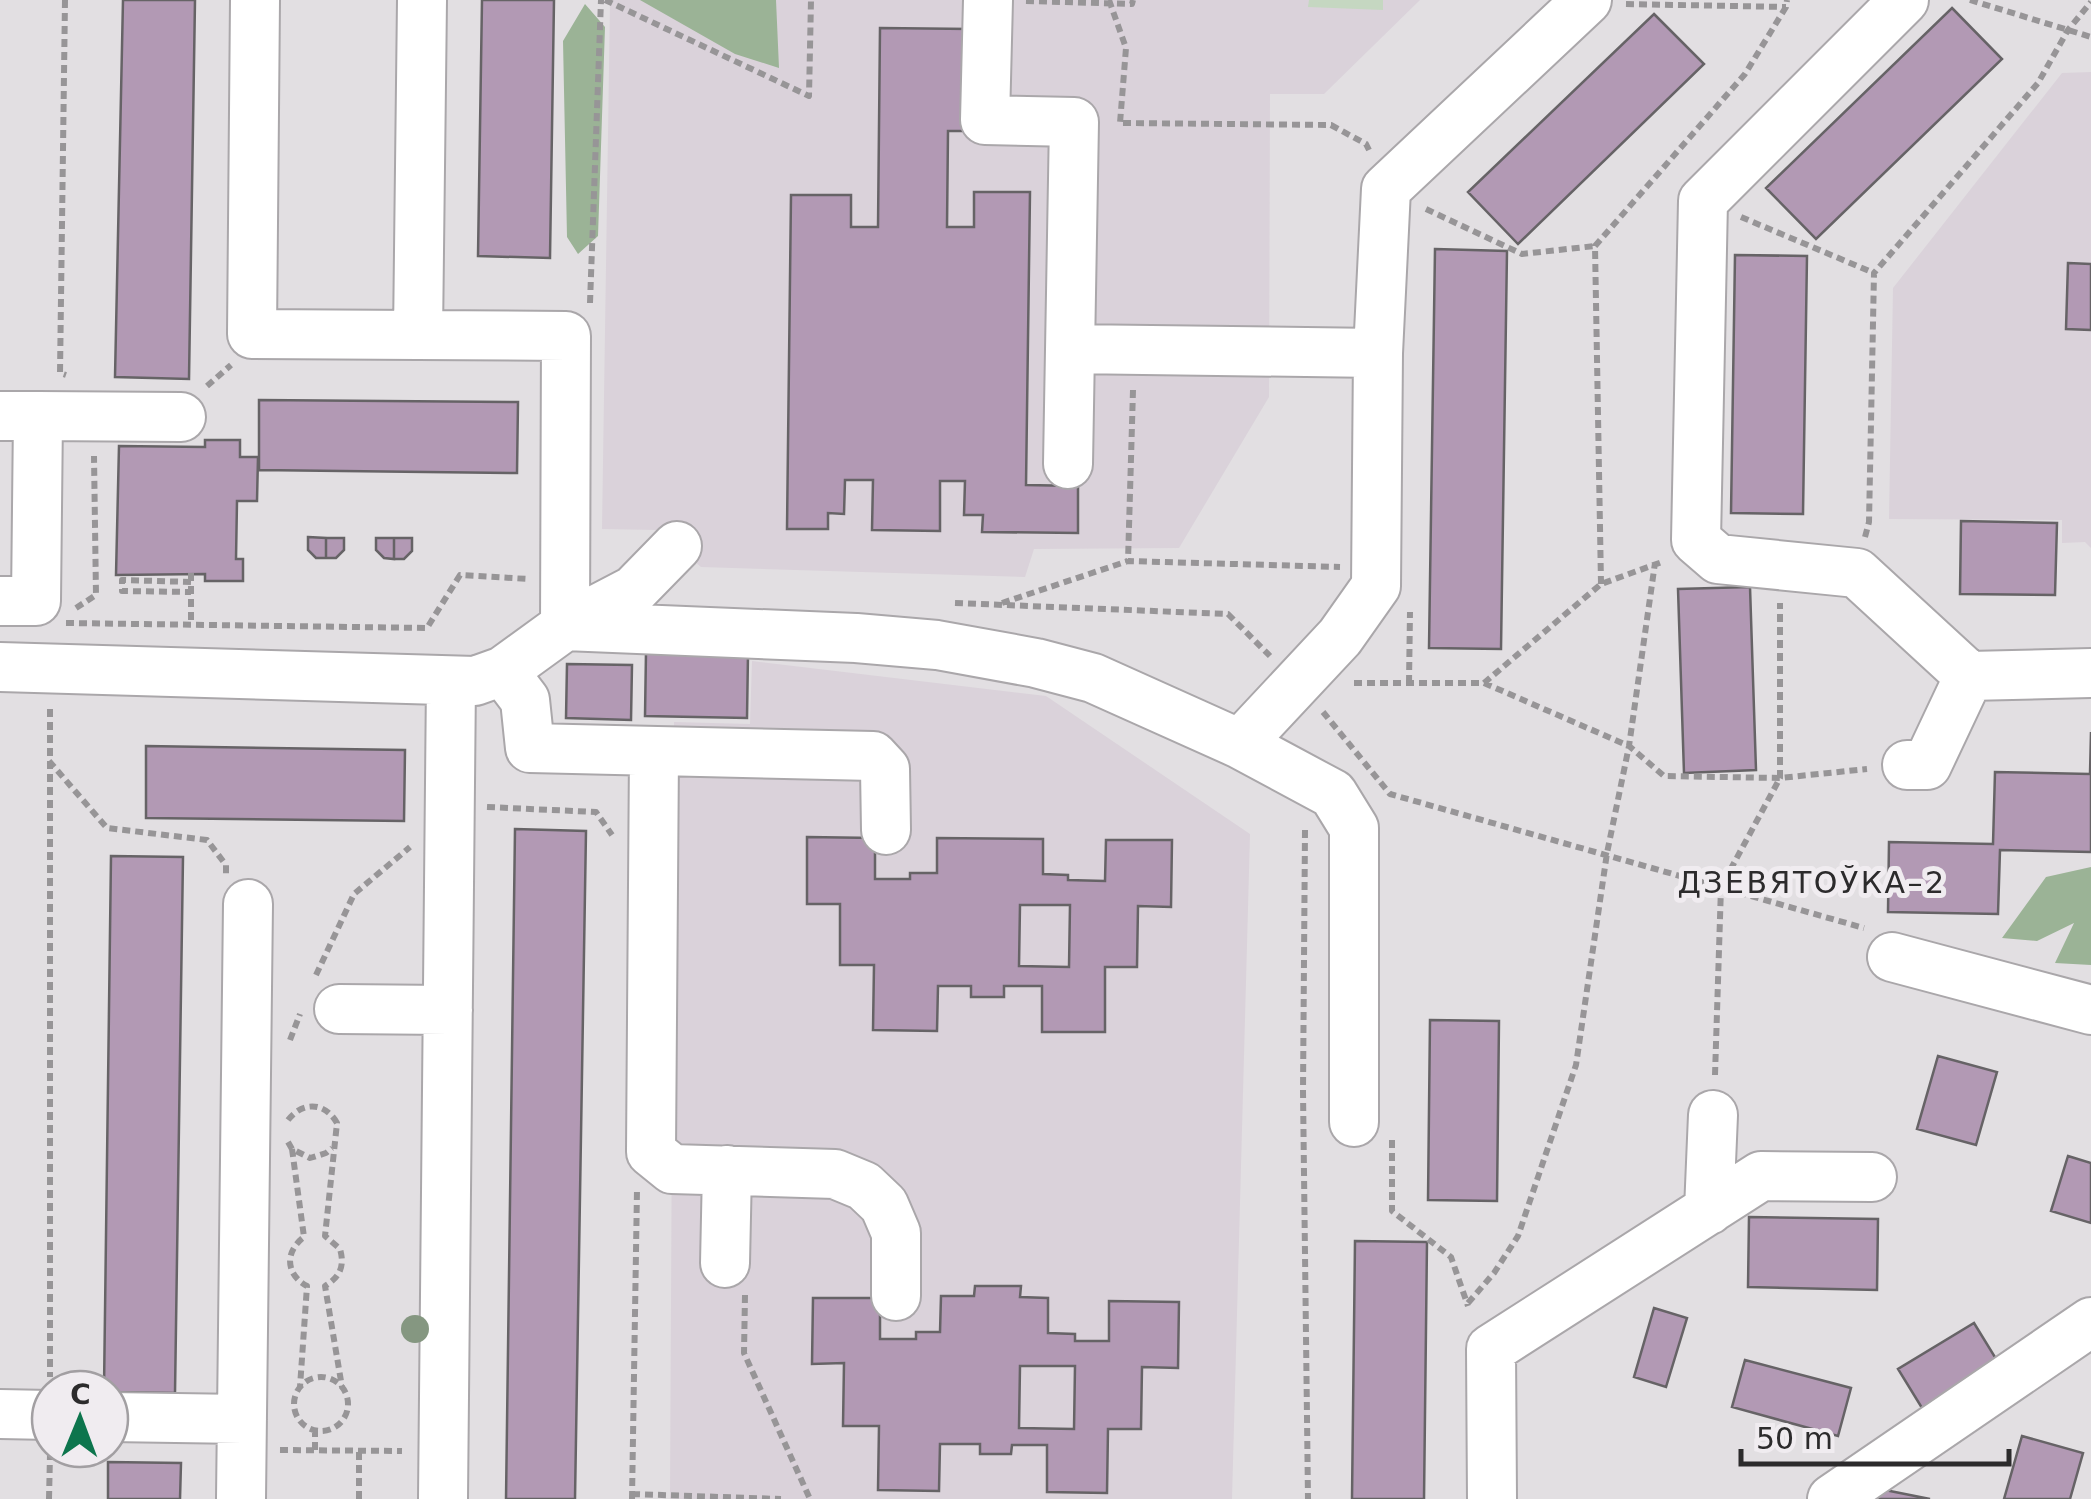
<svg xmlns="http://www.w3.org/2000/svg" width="2091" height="1499" font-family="'DejaVu Sans',sans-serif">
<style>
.built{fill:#dad2da}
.green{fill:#c5d7c1}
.forest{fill:#9bb396}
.building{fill:#b299b4;stroke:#666366;stroke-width:2.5;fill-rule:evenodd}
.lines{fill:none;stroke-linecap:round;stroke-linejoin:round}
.minor-casing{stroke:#aaa7aa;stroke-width:52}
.path{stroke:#979597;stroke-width:6;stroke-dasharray:8 5;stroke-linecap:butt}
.minor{stroke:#fff;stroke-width:48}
.tree{fill:#859781}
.labels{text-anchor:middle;stroke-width:10;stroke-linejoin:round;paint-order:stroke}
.neighbourhood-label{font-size:30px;letter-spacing:2.5px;fill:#2c2b2c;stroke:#f0ecf0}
</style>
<rect width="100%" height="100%" fill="#e2dfe2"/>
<path class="built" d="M613 0H1420L1324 94H1270L1269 397 1179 548 1034 549 1025 577 701 567 658 530 602 529 610 3Z
M2091 72V548L2085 542 2062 543V520L1889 519 1893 288 2062 73Z
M752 661 1046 696 1250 834 1232 1499H670L674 722 750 724Z"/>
<path class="green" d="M1309 0H1383V10L1308 7Z"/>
<path class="forest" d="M640 0H776L779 68 735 54Z
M585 4 605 27 598 236 578 254 567 237 563 41Z
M2091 867V965L2055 963 2074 923 2037 941 2002 938 2046 877Z"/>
<path class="building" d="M123 0H195L189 379 115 377Z
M482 0H554L550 258 478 256Z
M1952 8 2002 59 1816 239 1766 188Z
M1654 14 1704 64 1518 244 1468 192Z
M880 28 971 29 970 131H948L947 227H974V192H1030L1026 485 1078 486V533L982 532 983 515H964L965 481H940V531L872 530 873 480H845L844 514 828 513V529H787L791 195H851V227H878Z
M1435 249 1507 251 1501 649 1429 648Z
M1735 255 1807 256 1803 514 1731 513Z
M2068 263 2091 264V330L2066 329Z
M259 400 518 402 517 473 259 470Z
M205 440H240V457H258L257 501H237L236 559H243V581H205V574L116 575 119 446 205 447Z
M1961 521 2057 523 2055 595 1960 594Z
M308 537 326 538V558H316L308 550Z
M326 538H344V550L336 558H326Z
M376 538H394V559L384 558 376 550Z
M394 538H412V551L404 559H394Z
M1750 587 1756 770 1684 773 1678 589Z
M646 652 748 654 747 718 645 716Z
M567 664 632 665 631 720 566 718Z
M2091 732V852L2000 850 1998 914 1888 912 1889 842 1993 844 1995 772 2090 774Z
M146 746 405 750 404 821 146 818Z
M515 829 586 831 575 1499H506Z
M807 837 875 838V879H910V873H937V838L1043 839V874L1068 875V880L1105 881 1106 840H1172L1171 907 1138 906 1137 967H1105V1032H1042V986H1004V997H971V986H938L937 1031 873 1030 874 965H840V904H807ZM1020 905H1070L1069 967 1019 966Z
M111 856 183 857 175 1393 110 1392V1389H104Z
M1430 1020 1499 1021 1497 1201 1428 1200Z
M1938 1056 1997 1072 1976 1145 1917 1129Z
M2068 1156 2091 1163V1223L2051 1211Z
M1749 1217 1878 1219 1877 1290 1748 1287Z
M1355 1241 1427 1242 1424 1499H1352Z
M975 1286H1021L1020 1297 1048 1298V1333L1075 1334V1341H1109V1301L1179 1302 1178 1368 1142 1367 1141 1429H1108L1107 1493 1047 1492V1445H1012L1011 1454H980V1444H940L939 1491 878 1490 879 1426H843L844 1363 812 1364 813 1298H880V1339H916V1332H940L941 1296H974ZM1020 1366H1075L1074 1429 1019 1428Z
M1654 1308 1687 1318 1666 1387 1634 1377Z
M1974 1323 1998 1362 1922 1408 1898 1369Z
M1745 1360 1851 1388 1838 1436 1732 1407Z
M2022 1436 2083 1453 2070 1499H2004Z
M108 1462 181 1463 180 1499H108Z
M1880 1489 1930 1499H1878Z"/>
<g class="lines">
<defs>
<path id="minor" d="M255 0 252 334 418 335 422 0
M988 0 985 120 1074 122 1068 464
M1904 0 1703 201 1696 540 1718 559 1857 573 1969 676 2091 673
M418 335 566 336 565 626 634 590 677 546
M1070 349 1378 353
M0 416H38L36 601H0
M38 416 181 417
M0 667 475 681 503 671 565 626 856 638 937 645 1036 663 1093 678 1240 744 1333 794 1354 828V1122
M503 671 525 700 530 748 873 756 885 769 886 830
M1240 744 1340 637 1376 586 1378 353 1386 189 1587 0
M654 753 651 1152 672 1169 835 1174 864 1186 884 1205 896 1233V1296
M1907 765H1927L1969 676
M1892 957 2091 1010
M339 1009 448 1010
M1709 1210 1713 1115
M725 1263 727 1170
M0 1414 50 1415
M110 1417 242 1419
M241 1499 248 904
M443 1499 451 681
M1492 1499 1491 1349 1761 1176 1872 1177
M1832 1499 2091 1322"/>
</defs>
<use href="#minor" class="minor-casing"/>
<path class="path" d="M65 0 60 373 66 375
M605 0 809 96 811 0
M1109 0 1126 48 1120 123
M1970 0 2091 37
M1026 1 1132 4 1133 0
M1626 4 1786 7
M1123 123 1331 125 1366 144 1369 150
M1426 209 1522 254 1595 246
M1741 217 1874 273
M590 303 601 0
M207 386 231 365
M1133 390 1128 561 1340 567
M1865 537 1869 522 1874 273 2038 83 2068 30 2091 2
M191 573V625
M191 582 122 580V591L191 592
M1601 584 1595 246 1745 74 1786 7 1787 0
M955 603 1228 614 1270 656
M1002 603 1128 561
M76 608 96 595 94 456
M66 623 427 628 460 575 528 579
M1354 683H1484L1601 584 1662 562
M1409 683 1410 612
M1484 683 1629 746 1664 776 1780 778 1867 769
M50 709V1377
M1323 712 1390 794 1864 928
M49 761 107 828 207 840 226 865V874
M487 807 596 812 612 835
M1305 830 1303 1091 1308 1499
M316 975 354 894 410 847
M290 1040 300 1014
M1715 1075 1721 887 1780 778V603
M288 1120C303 1101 325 1102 337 1123L325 1236 340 1249C345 1266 340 1277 325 1286L342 1387
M1392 1140V1211L1451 1257 1468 1306
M288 1142 292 1149 310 1158 326 1153 332 1148
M292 1149 304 1237C284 1252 286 1275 307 1286L300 1387
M745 1295 744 1353 810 1499
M1468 1303 1494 1273 1518 1236 1576 1065 1607 853 1629 746 1655 563
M294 1404a27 27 0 1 1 54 0a27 27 0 1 1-54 0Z
M280 1450 402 1451
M315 1450V1430
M632 1494 781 1499
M49 1499 50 1455
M359 1499V1451
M632 1499 637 1190"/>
<use href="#minor" class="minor"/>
</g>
<circle class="tree" cx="415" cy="1329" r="14"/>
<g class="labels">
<g class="neighbourhood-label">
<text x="1812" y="893">ДЗЕВЯТОЎКА–2</text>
</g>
</g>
<g transform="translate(80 1419) rotate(1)"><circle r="48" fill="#f0ecf0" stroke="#a29fa2" stroke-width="2.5"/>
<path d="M0-8L18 38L0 25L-18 38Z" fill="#0d754d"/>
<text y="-15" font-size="28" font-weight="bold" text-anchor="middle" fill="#2c2b2c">С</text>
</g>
<path d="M1741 1449v15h268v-15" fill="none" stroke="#2c2b2c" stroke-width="5"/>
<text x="1756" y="1449" font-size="30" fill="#2c2b2c" stroke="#f0ecf0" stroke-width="8" paint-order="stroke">50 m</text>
</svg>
